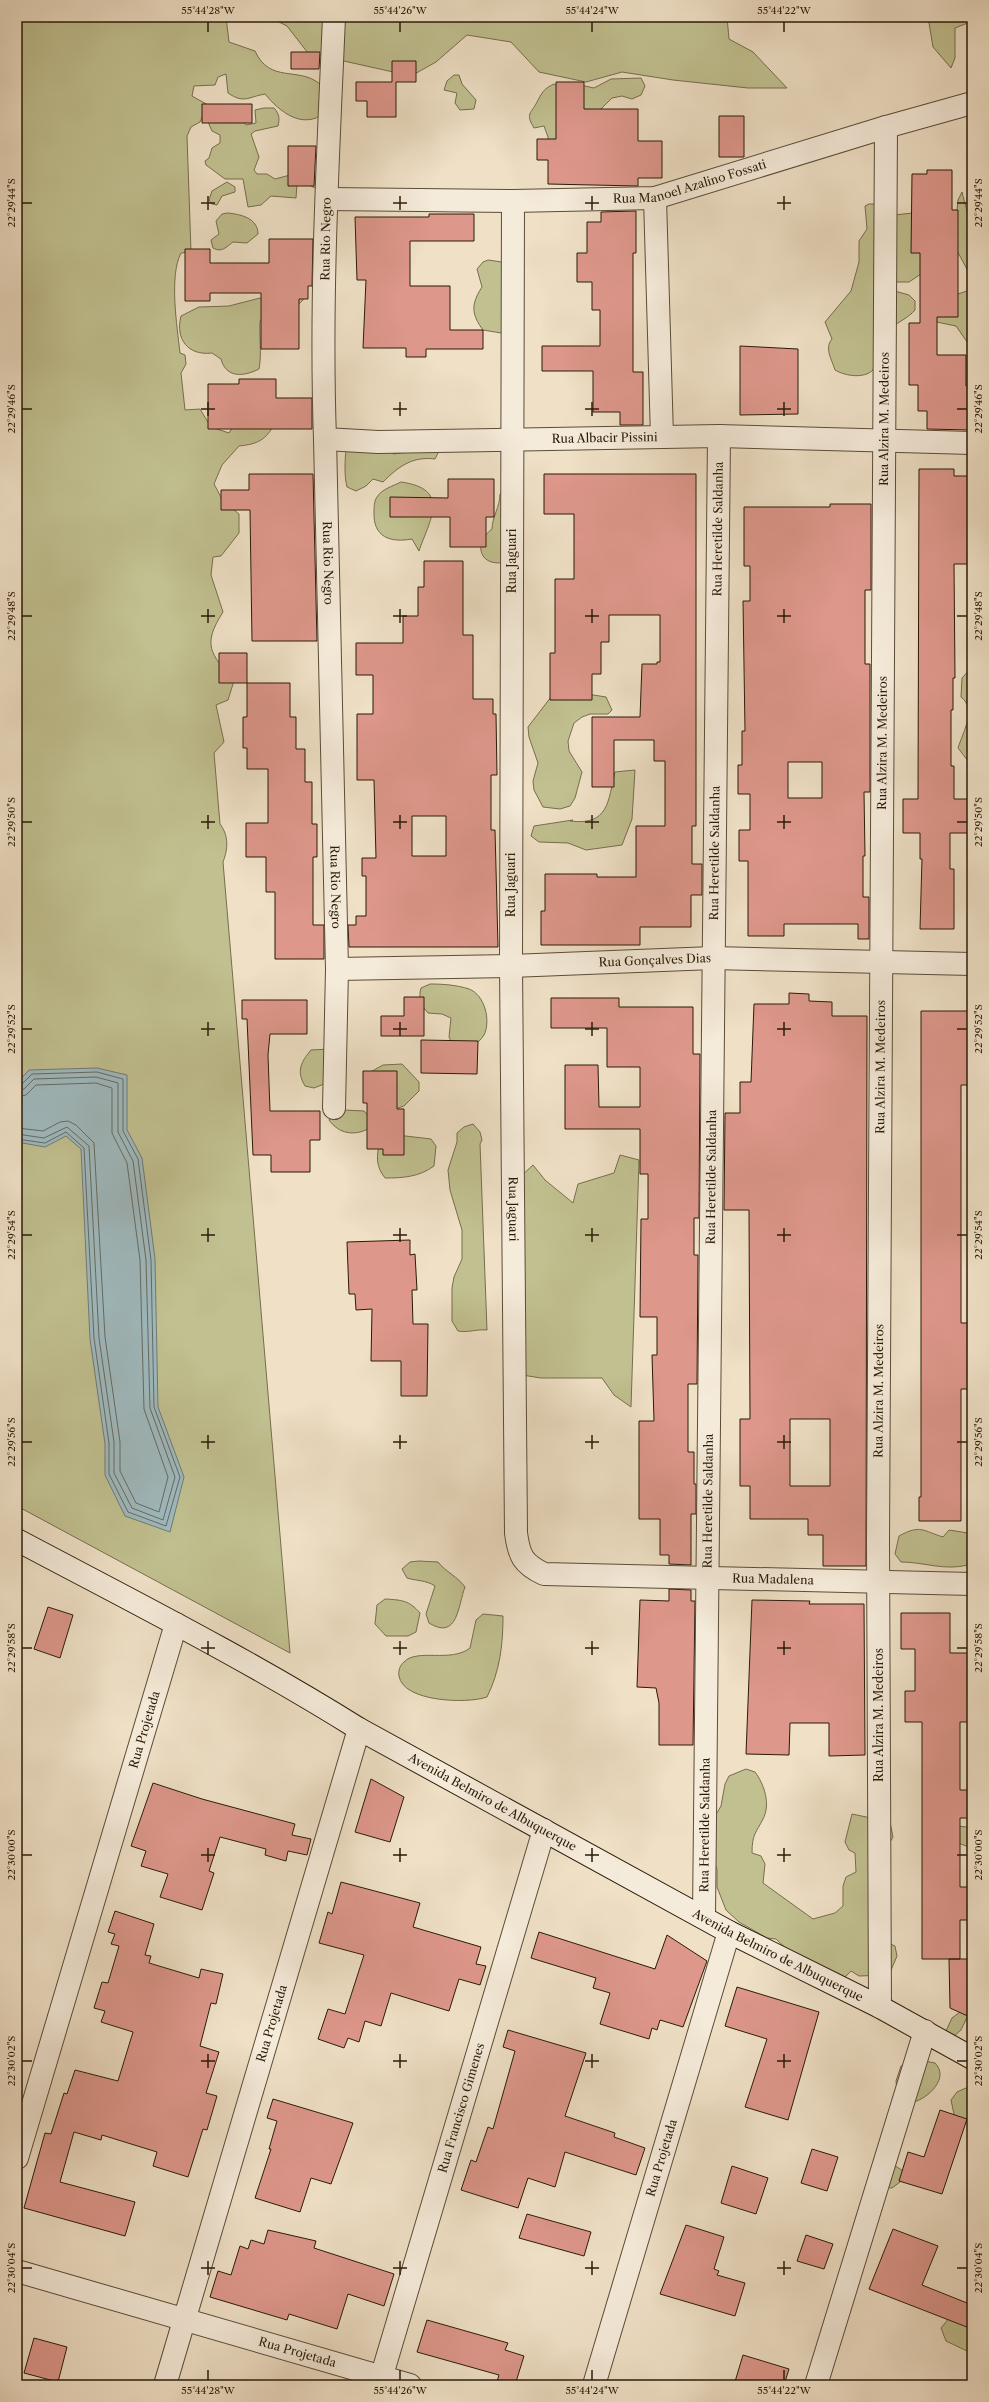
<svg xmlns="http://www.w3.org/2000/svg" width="989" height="2402" font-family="'Libre Caslon Text',serif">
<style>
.green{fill:#c1c090;stroke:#766e4c}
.water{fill:#9fbabf;stroke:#707a76}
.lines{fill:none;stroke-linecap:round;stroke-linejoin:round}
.shore{stroke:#646a64;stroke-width:1}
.building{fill:#dd978b;stroke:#2a1b08;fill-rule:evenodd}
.minor-casing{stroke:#5b4c38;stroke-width:24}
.tertiary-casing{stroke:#5b4c38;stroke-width:24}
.secondary-casing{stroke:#2a1b08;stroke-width:24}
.minor{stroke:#f5ebda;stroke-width:22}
.tertiary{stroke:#f5ebda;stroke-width:22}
.secondary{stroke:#f5ebda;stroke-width:22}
.ticks{fill:none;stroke:#2a1b08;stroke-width:1.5}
.labels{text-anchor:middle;stroke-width:3.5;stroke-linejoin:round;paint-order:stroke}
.street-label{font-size:12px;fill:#2a1b08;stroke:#f5ebda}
.neatline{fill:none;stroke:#2a1b08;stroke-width:1.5}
.ticks-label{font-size:10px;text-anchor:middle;fill:#2a1b08}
</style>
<rect width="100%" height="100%" fill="#efe0c6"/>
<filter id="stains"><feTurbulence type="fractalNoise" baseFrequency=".005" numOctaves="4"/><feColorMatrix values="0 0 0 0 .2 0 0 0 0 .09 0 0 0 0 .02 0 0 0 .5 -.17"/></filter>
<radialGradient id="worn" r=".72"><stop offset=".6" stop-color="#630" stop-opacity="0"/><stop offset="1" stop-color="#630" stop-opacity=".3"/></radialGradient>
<path class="green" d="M17 17H226L229 42 255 51C270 84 298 66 320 84L325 113C302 130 280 112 265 94 248 97 244 104 228 93L226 74 218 77 215 85 194 86 192 96 208 105 200 122 191 127 187 136 191 252 181 253C169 276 177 326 180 353L185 355 186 364 181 373 185 410 200 409 211 427 229 433 234 425 275 423C266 440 258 444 239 446L222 465 214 484 223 501 239 514V533L221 556 213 557 211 575 223 612C202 645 210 653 234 681L228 700 216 705 224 742 214 753 220 824C229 836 228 849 223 862L290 1653 17 1506Z
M269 17H727L729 39 753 52 787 88H748L673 80 622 72 586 82 539 72 511 42 467 35 436 62 411 76 308 53 287 26Z
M928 17H972L968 23 955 28V58L951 68 933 47Z
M454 75H459L462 84 476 100 474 109 460 110 455 103 457 93 444 90 447 81Z
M641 78 645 86 641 95 632 99 622 96 612 98 601 109 548 147V137L544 126 534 128C525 113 531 114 537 102 542 93 543 89 554 84L568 94 585 86 594 88 611 79Z
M264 108H274C279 114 280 118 278 126L255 131 251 134 259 157 254 170 257 174H267L275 179 294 174 322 178 323 191 301 182 297 184 296 198 271 196 261 205 248 207 243 179H225L206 165 205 161 209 158 212 148 220 143V135L212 131 208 122 240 117 246 125 256 123 255 110Z
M227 182 235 187V192L222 196 217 205 212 204 209 200 212 191Z
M962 192C968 217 979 246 968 271L954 245 958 200Z
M869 204H878L894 215 913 213 930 268 909 282H892L891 290 909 295 915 301V310C908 318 900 321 892 327 883 333 876 360 873 370 864 379 845 376 835 370 832 360 824 348 832 339L825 322 851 291 859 262V241L867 229 865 206Z
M227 213C240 214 258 218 258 234L247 243 233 242C226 247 222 253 213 248L211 240 219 234 216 221 222 214Z
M488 260 502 262 508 328 501 333 483 330C471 314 471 304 482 287L477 269 483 262Z
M970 290 972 295V349L956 326 927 320 958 294Z
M307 294C298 311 277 315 260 321 259 337 262 353 259 369 243 377 226 378 221 359L212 353C188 356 175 339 181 316L199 307 229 306 260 298 267 303Z
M346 449H386L394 454 421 450 439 451 435 459C412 456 398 467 383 482L373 479 366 486 356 491 347 487C344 475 345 461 346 449Z
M401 482C452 489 429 521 419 551L412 539C390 543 373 537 374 512 374 508 374 501 377 497 382 489 393 486 401 482Z
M507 487 506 562C480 568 472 544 492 529 492 517 500 507 500 494Z
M972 667V766L958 748C963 732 977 709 961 697L962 678Z
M587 694 606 697 612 710 608 714H590L582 717 574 723 568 741 569 751 582 772 575 798 570 806 560 809 543 807 534 790 533 781 538 763 529 737 528 727 551 697Z
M635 770 632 819 622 845 586 850 568 843 539 842 531 836 534 826 573 820 570 821C609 826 608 801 615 772Z
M430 984C443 984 457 985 469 989 485 995 491 1021 484 1035 481 1040 476 1044 471 1048L453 1046 449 1037 451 1018 442 1014 428 1013C421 1005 418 999 421 988Z
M330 1049 324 1084 314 1088 305 1086C296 1071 301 1062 311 1050Z
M402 1064 419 1082V1091L404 1106 395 1109 367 1074 383 1065Z
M344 1110 364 1111 371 1119 368 1129C354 1136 339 1134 329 1120L335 1111Z
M473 1124 480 1132 482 1140 480 1144 487 1330C476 1329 468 1333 458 1331L452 1321V1288L454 1277 462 1259V1230L450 1190 448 1170 457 1142V1133L464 1127Z
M397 1135 431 1139 436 1146 434 1166C419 1177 403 1178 385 1178 376 1167 376 1156 380 1142Z
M620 1155 639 1160 631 1407 614 1395 602 1378H541L522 1375 519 1178 533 1165 545 1180 573 1203 578 1184 614 1173Z
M972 1518V1558L968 1565C944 1571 924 1562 901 1562L895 1554 899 1536C921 1524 923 1531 943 1537L949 1530 968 1533Z
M419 1561 438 1562C446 1572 458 1577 465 1587 458 1605 458 1641 429 1623L426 1614 435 1586C426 1580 417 1581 407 1578L402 1569 410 1562Z
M385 1599C401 1600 409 1600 420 1613L416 1632 408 1636H386L375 1624 377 1605Z
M483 1614 503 1616C503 1644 500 1671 487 1697 467 1704 403 1702 399 1676 398 1671 400 1665 404 1662 417 1648 451 1663 470 1648L476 1620Z
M746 1769 755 1772C764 1784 771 1804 763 1819 756 1833 752 1834 752 1853L761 1856 765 1864 763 1883 813 1919 835 1913 843 1906V1886L846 1877 856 1872 855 1853 849 1850 845 1842 852 1814 890 1822 893 1837 888 1846 886 1942 895 1946 897 1956 889 1975 859 1976 851 1971 844 1978 791 1953 776 1939 767 1938 739 1922 726 1910 717 1887V1869L710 1852 711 1823 721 1806 725 1784 729 1776Z
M972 1824V1848L958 1843 957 1826 967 1827Z
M964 2009 969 2013 961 2030 954 2036 949 2035 946 2031 952 2018Z
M914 2059 935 2063C950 2078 928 2098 914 2102L897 2091 896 2081 901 2066Z
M966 2088 972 2090V2120L964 2123 955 2119 951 2100 957 2092Z
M888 2161 903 2171 904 2179 892 2188 882 2187 870 2174 874 2165Z
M972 2310V2351H967L946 2341 941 2328 950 2317Z"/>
<path class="water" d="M97 1068 127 1075V1130L142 1158 155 1259 158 1407 184 1477 170 1532 125 1516 105 1475V1444L90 1339 81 1149 66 1136 45 1147 17 1142V1083L29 1070Z"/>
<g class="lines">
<path class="shore" d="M17 1086 21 1085 32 1074 97 1072 123 1079V1131L138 1159 151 1260 154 1407 180 1477 166 1526 128 1512 109 1474V1443L94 1338 84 1148 66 1132 45 1143 17 1139
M17 1091 24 1089 34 1079 96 1077 118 1083V1132L133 1161 146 1260 150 1408 175 1477 163 1520 132 1508 114 1473V1442L99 1338 89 1146 67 1127 44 1138 17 1134
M17 1097 26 1095 36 1085 96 1083 112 1088V1133L127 1163 140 1260 144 1409 168 1477 159 1512 136 1503 120 1471V1442L105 1337 94 1143 76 1125 68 1121 60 1122 43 1131 17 1128"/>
</g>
<path class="building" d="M291 52H320L319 69H291Z
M392 61H416V82H396V117H367V101H356V82H392Z
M556 82H584V109H638V141H662V178H638V186L548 184V160H537V139H556Z
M202 104H252V123H202Z
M719 116H744V157H719Z
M288 146H316L314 186H288Z
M927 170H952V210H958V317H937V355H966V386H971V430L927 429V411H918V385H909V323H920V253H911L912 174H927Z
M636 211V253H633V372H643V425H620V412H593V371H542V346H600V310H592V282H577V253H587V222H601V212Z
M429 214H474V241H410V286H450V330H483V349H426V357H406V348H363L366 280H357L355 217H429Z
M269 239H313L312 286H308V299H299V349H261V293H210V301H185V249H210V263H269Z
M740 346 798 349V414L740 415Z
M239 379H276V398H312V429H208V384H239Z
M919 469H954V476H972V510H969V564H954L955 678H953V710H951V766H954V799H972V833H950V869H954V929H920L922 859H920V833H903V799H918Z
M249 474H313L317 641H252L250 510H221V490H249Z
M544 474H696V826H692V864H702V895H691V927H640V945H541V911H545V874H597V877H636V826H665V761H654V740H614V787H592V717H640L642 664H657V662H660V615H609V642H601V674H592V700H550V653H555V579H574V514H544Z
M448 479H494V517H486V547H450V517H390V497L448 498Z
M830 504H871V590H865V664H870V792H864L865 856H863V897H869V939H858V924H784V936H748V861H739V830H750V794H738V765H742V731H745L743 601H750V566H744V507H830ZM788 762H822V798H788Z
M424 561H463V635H473V699H493V714H496L497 775H491V830H495L498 947H349L348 925H356V916H366V876H362V858H376L374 780H357V714H373V675H356V643H403V616H418V587H424ZM412 816H446V856H412Z
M219 653H247V683H219Z
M247 683H290V717H296V749H305V782H312V824H317V857H313V925H324V959H275V892H266V857H246V823H268V769H247V748H243V717H247Z
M789 993 809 994V1001L832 1002V1016H867L866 1566H823V1535H808V1519H750V1486H740V1419H750L749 1210H724L725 1113H740V1082H751L754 1004H789ZM790 1419H830V1486H790Z
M404 997H424V1036H381V1016H404Z
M551 998H619V1007H693V1054H700L699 1218H694V1255H698L697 1384H688V1452H694V1484H696V1514H691V1565L669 1564V1555H660V1519H639V1421H654L652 1355H657V1317H640L641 1219H648V1174H640V1129H565V1065H598L599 1107H640V1067H607V1028H551Z
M242 1000H307V1034H270L268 1055 270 1111H320V1140H310V1172H271V1155H253L247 1019H242Z
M921 1011H972V1085H961V1323H972V1389H961V1521H919V1497H921Z
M421 1040 478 1041 477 1074 421 1073Z
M363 1071H397V1109H404V1155H383V1149H367V1103H363Z
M410 1240V1255L415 1254 417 1290H412L413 1324H428L427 1396H401V1361H371L372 1309 356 1310 355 1294H349L347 1242Z
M669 1589 691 1590V1601H695L693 1745H659V1703L656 1688 637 1687 640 1600 669 1601Z
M752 1600 810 1601 809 1604H864L865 1755 829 1756V1723H790L789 1755 746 1754Z
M48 1607 73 1615 60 1658 34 1649Z
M901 1613H950V1653H972V1722H960V1790H972V1818H960V1887H972V1920H960V1959H922V1722H905V1691H915V1649H901Z
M371 1779 404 1797 390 1842 355 1832Z
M153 1783 202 1799 295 1824 292 1835 311 1839 307 1855 288 1851 286 1861 265 1855 266 1849 220 1837 209 1871 214 1873 202 1910 160 1897 168 1874 141 1866 146 1851 131 1846Z
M341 1882 420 1903 413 1927 481 1947 476 1964 486 1966 480 1985 459 1979 449 2011 391 1993 381 2026 365 2021 359 2042 348 2038 344 2048 318 2039 328 2009 345 2014 364 1955 319 1943 328 1912 332 1914Z
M115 1911 154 1924 145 1955 151 1956 149 1963 199 1978 201 1969 223 1974 216 2004 211 2003 200 2046 219 2052 206 2093 217 2096 207 2130 203 2129 188 2177 153 2166 157 2152 102 2135 101 2140 74 2132 60 2182 135 2202 125 2236 24 2208 45 2133 51 2134 64 2093 67 2094 75 2070 118 2081 133 2032 101 2022 105 2011 94 2008 102 1982 108 1983 119 1946 111 1944 115 1934 108 1932Z
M539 1932 655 1969 667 1935 707 1961 683 2027 660 2020 657 2030 652 2028 649 2039 600 2024 610 1993 593 1988 596 1978 531 1958Z
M949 1959H972V2018L950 2008Z
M737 1987 819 2012 788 2120 745 2107 767 2039 725 2026Z
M508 2030 586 2053 565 2116 615 2133 614 2137 645 2148 636 2175 565 2152 555 2187 528 2178 518 2208 461 2190 471 2160 476 2162 488 2127 493 2129 515 2051 503 2047Z
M273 2099 353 2123 331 2184 311 2178 300 2212 255 2198 271 2149H269L277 2121 267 2118Z
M940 2110 967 2119 942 2194 899 2181 908 2152 924 2157Z
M812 2149 838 2157 827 2191 801 2183Z
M732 2166 768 2178 756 2214 721 2203Z
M527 2214 591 2232 584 2256 519 2238Z
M686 2225 724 2237 714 2269 719 2271 717 2275 745 2283 735 2316 660 2294Z
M893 2229 938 2246 922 2285 972 2305V2329L869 2289Z
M268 2230 316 2241 314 2248 394 2274 384 2306 348 2294 337 2329 289 2314 287 2320 210 2297 218 2271 231 2275 240 2246 248 2249 251 2240 264 2244Z
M806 2235 833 2244 824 2269 797 2261Z
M427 2320 508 2343 505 2350 524 2356 515 2385H496L499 2375 417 2352Z
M34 2338 67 2347 58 2382 24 2373Z
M743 2355 789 2369 784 2385H734Z"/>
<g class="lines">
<defs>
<g id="minor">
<path d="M655 198 662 437"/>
<path id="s1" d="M327 199 513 201 655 198 886 127 972 103"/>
<path id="s2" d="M513 201 511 966 516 1533C519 1556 523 1564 544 1574L972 1584"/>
<path id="s3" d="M325 439 337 969 334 1108"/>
<path id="s4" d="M337 969 511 966 713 958 972 964"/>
<path id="s5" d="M704 1917 719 436"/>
<path id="s6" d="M880 2007 878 1540 886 127"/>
<path id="s7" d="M17 2158 176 1624"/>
<path id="s8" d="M17 2271 410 2385"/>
<path id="s9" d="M165 2385 359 1729"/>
<path id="s10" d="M379 2385 544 1830"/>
<path id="s11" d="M594 2385 729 1932"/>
<path d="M816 2385 925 2031"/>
</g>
<g id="tertiary">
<path id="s12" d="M334 17C328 158 320 298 325 439L378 442 719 436 972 443"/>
</g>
<g id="secondary">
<path id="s13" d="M17 1540C132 1601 249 1660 359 1729L729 1932 880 2007 972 2058"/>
</g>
</defs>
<use href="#minor" class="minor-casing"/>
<use href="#tertiary" class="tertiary-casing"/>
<use href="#secondary" class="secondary-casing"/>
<use href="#minor" class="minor"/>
<use href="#tertiary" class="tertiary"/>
<use href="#secondary" class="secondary"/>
</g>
<path class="ticks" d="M208 22V32M400 22V32M592 22V32M784 22V32M208 196V210M400 196V210M592 196V210M784 196V210M22 203H32M201 203H215M393 203H407M585 203H599M777 203H791M957 203H967M208 402V416M400 402V416M592 402V416M784 402V416M22 409H32M201 409H215M393 409H407M585 409H599M777 409H791M957 409H967M208 609V623M400 609V623M592 609V623M784 609V623M22 616H32M201 616H215M393 616H407M585 616H599M777 616H791M957 616H967M208 815V829M400 815V829M592 815V829M784 815V829M22 822H32M201 822H215M393 822H407M585 822H599M777 822H791M957 822H967M208 1022V1036M400 1022V1036M592 1022V1036M784 1022V1036M22 1029H32M201 1029H215M393 1029H407M585 1029H599M777 1029H791M957 1029H967M208 1228V1242M400 1228V1242M592 1228V1242M784 1228V1242M22 1235H32M201 1235H215M393 1235H407M585 1235H599M777 1235H791M957 1235H967M208 1435V1449M400 1435V1449M592 1435V1449M784 1435V1449M22 1442H32M201 1442H215M393 1442H407M585 1442H599M777 1442H791M957 1442H967M208 1641V1655M400 1641V1655M592 1641V1655M784 1641V1655M22 1648H32M201 1648H215M393 1648H407M585 1648H599M777 1648H791M957 1648H967M208 1848V1862M400 1848V1862M592 1848V1862M784 1848V1862M22 1855H32M201 1855H215M393 1855H407M585 1855H599M777 1855H791M957 1855H967M208 2054V2068M400 2054V2068M592 2054V2068M784 2054V2068M22 2061H32M201 2061H215M393 2061H407M585 2061H599M777 2061H791M957 2061H967M208 2261V2275M400 2261V2275M592 2261V2275M784 2261V2275M22 2268H32M201 2268H215M393 2268H407M585 2268H599M777 2268H791M957 2268H967M208 2370V2380M400 2370V2380M592 2370V2380M784 2370V2380"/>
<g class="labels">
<g class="street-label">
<text dy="4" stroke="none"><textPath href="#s1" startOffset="365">Rua Manoel Azalino Fossati</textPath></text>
<text transform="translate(326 239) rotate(-89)" y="4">Rua Rio Negro</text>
<text dy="4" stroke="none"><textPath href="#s6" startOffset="1588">Rua Alzira M. Medeiros</textPath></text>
<text dy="4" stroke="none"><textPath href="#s12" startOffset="702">Rua Albacir Pissini</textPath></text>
<text dy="4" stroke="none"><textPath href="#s5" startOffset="1388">Rua Heretilde Saldanha</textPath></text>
<text transform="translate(512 561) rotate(-90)" y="4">Rua Jaguari</text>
<text dy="4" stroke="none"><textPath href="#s3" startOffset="124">Rua Rio Negro</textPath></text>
<text dy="4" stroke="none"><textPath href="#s6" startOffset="1264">Rua Alzira M. Medeiros</textPath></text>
<text dy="4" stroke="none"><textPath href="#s5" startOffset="1064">Rua Heretilde Saldanha</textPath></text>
<text transform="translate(511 885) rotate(-90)" y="4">Rua Jaguari</text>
<text dy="4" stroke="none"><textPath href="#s3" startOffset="448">Rua Rio Negro</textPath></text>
<text dy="4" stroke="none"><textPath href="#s4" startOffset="318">Rua Gonçalves Dias</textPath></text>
<text dy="4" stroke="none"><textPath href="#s6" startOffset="940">Rua Alzira M. Medeiros</textPath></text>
<text dy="4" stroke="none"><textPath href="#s5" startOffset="740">Rua Heretilde Saldanha</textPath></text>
<text dy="4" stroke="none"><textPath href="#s2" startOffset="1008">Rua Jaguari</textPath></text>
<text dy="4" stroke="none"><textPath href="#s6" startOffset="616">Rua Alzira M. Medeiros</textPath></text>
<text dy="4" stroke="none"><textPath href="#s5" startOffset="416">Rua Heretilde Saldanha</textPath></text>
<text dy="4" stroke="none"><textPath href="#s2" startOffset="1614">Rua Madalena</textPath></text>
<text transform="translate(879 1715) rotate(-90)" y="4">Rua Alzira M. Medeiros</text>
<text dy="4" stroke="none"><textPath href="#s7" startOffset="447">Rua Projetada</textPath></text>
<text dy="4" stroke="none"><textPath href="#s13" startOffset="543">Avenida Belmiro de Albuquerque</textPath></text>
<text dy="4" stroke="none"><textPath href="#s5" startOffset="92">Rua Heretilde Saldanha</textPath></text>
<text dy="4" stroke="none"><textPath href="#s13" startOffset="867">Avenida Belmiro de Albuquerque</textPath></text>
<text dy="4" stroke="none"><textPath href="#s9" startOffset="377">Rua Projetada</textPath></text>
<text dy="4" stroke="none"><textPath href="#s10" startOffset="289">Rua Francisco Gimenes</textPath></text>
<text dy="4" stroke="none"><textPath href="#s11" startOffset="237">Rua Projetada</textPath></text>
<text dy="4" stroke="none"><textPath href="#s8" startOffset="292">Rua Projetada</textPath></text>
</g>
</g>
<rect width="989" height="2402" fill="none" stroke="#efe0c6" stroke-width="44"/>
<rect x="22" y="22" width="945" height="2358" class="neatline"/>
<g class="ticks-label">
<text x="208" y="14">55°44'28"W</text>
<text x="400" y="14">55°44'26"W</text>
<text x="592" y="14">55°44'24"W</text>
<text x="784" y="14">55°44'22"W</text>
<text transform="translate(11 203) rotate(-90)" y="4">22°29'44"S</text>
<text transform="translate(978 203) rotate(-90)" y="4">22°29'44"S</text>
<text transform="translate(11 409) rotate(-90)" y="4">22°29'46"S</text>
<text transform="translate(978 409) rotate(-90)" y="4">22°29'46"S</text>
<text transform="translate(11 616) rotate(-90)" y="4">22°29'48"S</text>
<text transform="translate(978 616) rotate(-90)" y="4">22°29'48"S</text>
<text transform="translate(11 822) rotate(-90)" y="4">22°29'50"S</text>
<text transform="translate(978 822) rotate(-90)" y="4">22°29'50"S</text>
<text transform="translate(11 1029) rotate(-90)" y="4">22°29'52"S</text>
<text transform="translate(978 1029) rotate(-90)" y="4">22°29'52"S</text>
<text transform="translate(11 1235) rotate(-90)" y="4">22°29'54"S</text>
<text transform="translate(978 1235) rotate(-90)" y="4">22°29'54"S</text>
<text transform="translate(11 1442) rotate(-90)" y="4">22°29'56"S</text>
<text transform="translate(978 1442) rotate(-90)" y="4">22°29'56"S</text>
<text transform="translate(11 1648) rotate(-90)" y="4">22°29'58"S</text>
<text transform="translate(978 1648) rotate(-90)" y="4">22°29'58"S</text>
<text transform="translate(11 1855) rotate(-90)" y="4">22°30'00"S</text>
<text transform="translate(978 1855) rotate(-90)" y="4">22°30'00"S</text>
<text transform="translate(11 2061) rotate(-90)" y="4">22°30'02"S</text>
<text transform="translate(978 2061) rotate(-90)" y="4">22°30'02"S</text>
<text transform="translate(11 2268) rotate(-90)" y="4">22°30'04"S</text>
<text transform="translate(978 2268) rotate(-90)" y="4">22°30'04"S</text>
<text x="208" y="2394">55°44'28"W</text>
<text x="400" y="2394">55°44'26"W</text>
<text x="592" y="2394">55°44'24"W</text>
<text x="784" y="2394">55°44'22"W</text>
</g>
<rect width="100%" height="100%" filter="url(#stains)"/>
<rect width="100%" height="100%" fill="url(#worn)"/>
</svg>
